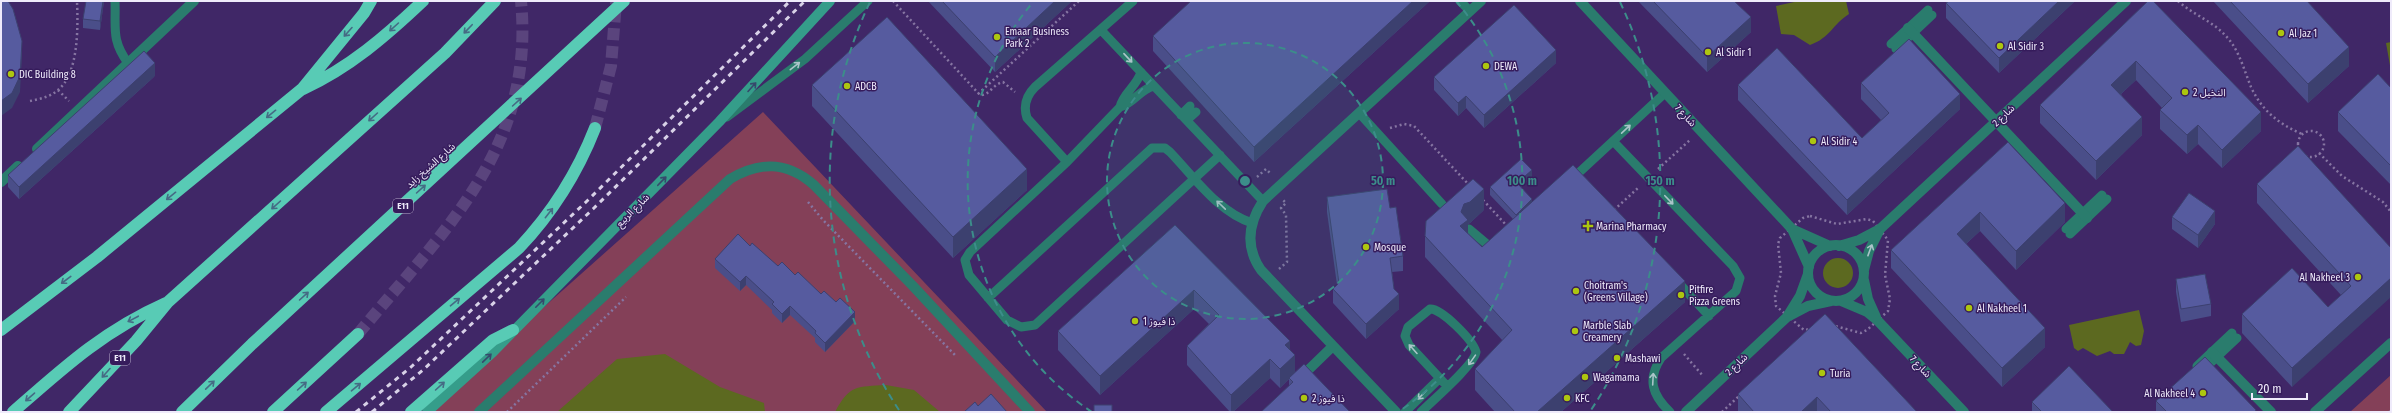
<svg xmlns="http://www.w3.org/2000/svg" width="2392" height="413" font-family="'Fira Sans Condensed','Noto Sans Arabic',sans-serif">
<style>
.green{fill:#844058}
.water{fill:#5c6920}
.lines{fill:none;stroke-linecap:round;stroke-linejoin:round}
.motorway-tunnel{stroke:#5a447d;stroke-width:12;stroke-dasharray:12 6;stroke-linecap:butt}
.path{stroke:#8675a2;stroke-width:2.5;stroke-dasharray:2 3;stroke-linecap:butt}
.service{stroke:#2a7c6d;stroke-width:9}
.minor{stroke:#2a7c6d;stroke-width:10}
.secondary{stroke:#359d8a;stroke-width:10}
.motorway{stroke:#58cbb5;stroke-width:12}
.rail{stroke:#d8d1e7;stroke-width:3;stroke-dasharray:5 5;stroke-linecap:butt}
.wall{fill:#4a4e89}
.shaded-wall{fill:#3c406f}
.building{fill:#565b9f;stroke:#3c406f}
.oneway{stroke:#456b84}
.oneway2{stroke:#aac4c9}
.oneway3{stroke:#36496c}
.ring{fill:none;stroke:#3c8d8a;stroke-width:2;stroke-dasharray:7 5}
.poi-dot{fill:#adc60f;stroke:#361c5c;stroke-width:1.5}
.labels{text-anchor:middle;stroke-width:3;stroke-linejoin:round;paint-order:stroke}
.shield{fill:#361c5c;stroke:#b8adcb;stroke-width:1}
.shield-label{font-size:9px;font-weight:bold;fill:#efebfb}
.poi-label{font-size:10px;fill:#efebfb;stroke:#361c5c;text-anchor:start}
.street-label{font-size:10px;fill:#efebfb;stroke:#361c5c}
.centre{fill:#3c8d8a;stroke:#361c5c;stroke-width:2}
.ring-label{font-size:12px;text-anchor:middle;font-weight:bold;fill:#3c8d8a;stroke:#361c5c;stroke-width:3;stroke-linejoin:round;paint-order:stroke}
</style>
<rect width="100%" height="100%" fill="#402767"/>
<path class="green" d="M763 112 1047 412H426Z
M2391 375V412H2350Z"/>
<path class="water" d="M1799 1H1846L1849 14C1833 24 1830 38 1810 45L1794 35 1781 34 1776 6Z
M2391 42V71L2386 43Z
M1823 273a15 15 0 1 1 30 0a15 15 0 1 1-30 0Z
M2139 310 2144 331 2141 345 2136 346 2130 342 2124 354H2114L2110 351 2097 356 2083 348 2078 351 2074 348 2069 325Z
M665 354 720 387 764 403 765 412H557L617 359Z
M886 385 914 390 940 412H835C850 384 857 387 886 385Z"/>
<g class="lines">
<path class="motorway-tunnel" d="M595 128 611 66 616 2
M358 334C444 230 535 149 521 1"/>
<path class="path" d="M893 1 980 95C989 96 993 84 1003 82L1015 92
M2178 1C2192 14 2212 21 2225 35 2239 49 2244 70 2251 87 2262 111 2279 124 2302 134
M58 90 69 101
M978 94 1079 1
M30 101C40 99 50 97 58 90 79 73 78 26 77 1
M1390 128 1404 124 1414 126 1470 186
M2298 144a13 13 0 1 1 26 0a13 13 0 1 1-26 0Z
M2319 153 2342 176 2383 202 2391 212
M1658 169 1690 140
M1257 177 1266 169 1271 174
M1483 200 1508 227
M808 202 823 220 955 355
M1614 210 1638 188
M1810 216 1837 224 1867 219 1873 221 1888 240 1885 275 1890 299 1888 311 1867 330 1861 333 1835 326 1804 330 1776 306 1775 296 1781 273 1778 244 1780 238 1803 218Z
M1279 269 1287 262 1286 215 1281 208 1286 203 1283 200
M1684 354 1703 376
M507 412 626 297
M1722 412 1739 396
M2389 412 2391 411"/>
<path class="service" d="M115 1C116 28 111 40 128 63
M1460 1 1470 11
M1101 30 1263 201
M1891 44 1928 10
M1896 49 1932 15
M1154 86C1140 89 1134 103 1120 107L1067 162 970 252 965 260 969 275 1007 320 1021 327 1035 325 1220 155
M1120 107C1123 93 1137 86 1141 72
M1360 114 1442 204
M1181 115 1190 106
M727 117 805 59 868 1
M1187 120 1196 112
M1613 141 1733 266 1740 278 1736 291 1661 358C1647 379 1652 395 1670 412
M1067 162 1027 118C1023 106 1026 96 1035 87L1133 1
M1572 179 1665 93
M1469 229 1488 245 1497 246
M2066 229 2102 195
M2070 234 2107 199
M1678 282 1709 316
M988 298 1152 148H1165L1170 152C1194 177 1218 212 1252 223
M2197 366 2232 333
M2203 370 2237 338
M1405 412 1440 378
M1421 412C1432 401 1475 364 1476 352 1473 340 1441 308 1430 309L1408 327 1405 336 1409 345 1447 386"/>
<path class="minor" d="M1580 1 1792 229 1809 267
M1908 28 2087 218
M37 149 194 1
M1 182 18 166
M1792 229 1830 246
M1808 273a28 28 0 1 1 56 0a28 28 0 1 1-56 0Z
M1839 246 1859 240 1880 229 2126 1
M1864 270 1869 251 1880 229
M1864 280 1868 299 1876 317
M1841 301 1867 312 1878 321 1964 412
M1789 316 1808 306 1831 301
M2212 352 2271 412
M1300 378 1333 346
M479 412 730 179C760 161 787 161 814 185L913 286 1030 412
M1396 412 1261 270C1245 247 1248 224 1263 201L1481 1
M1686 412 1787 317 1800 296 1808 274
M2315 412 2391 343"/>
<path class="secondary" d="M427 412 493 352 719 122 830 1"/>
<path class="motorway" d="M303 89C349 68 386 36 423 1
M1 330 97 257 302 89 364 13 371 1
M13 412C63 368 103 331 166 303
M69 412 136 341 168 302 445 53 495 1
M182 412 252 344 624 1
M273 412 358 334
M326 412 519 248C553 212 577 174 595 128
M411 412 493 340 513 330"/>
<path class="rail" d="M356 412 411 367 587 201 790 1
M372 412 423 370 594 208 805 1"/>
</g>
<path class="wall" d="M104 1 100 30 83 28V19Z
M928 1H1072L995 72Z
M1430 1 1254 162 1153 51V36Z
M1638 1H1734L1751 32 1707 72Z
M2075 1 1999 73 1946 18V3Z
M2148 1 2261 131 2222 168 2198 144 2187 154 2160 129V110L2162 108 2136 80 2121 94 2142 135 2096 180 2040 123V105Z
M2213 1H2307L2349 66 2308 103Z
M1556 63 1484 128 1466 108 1458 116 1434 90V77Z
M155 76 19 199 8 187V175Z
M1861 83 1960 109 1847 215 1738 100V85L1862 138 1881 120 1861 99Z
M812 85 1027 190 953 258 812 106Z
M2391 88V185L2338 131V112Z
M2008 142 2065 222 2016 270 1980 231 1966 244 2045 347 2002 387 1891 268V250Z
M1532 177 1521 187 1532 201 1685 302 1561 412H1495L1475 390V369L1503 341 1425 257V236L1484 210 1470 223 1468 224V233L1482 247 1513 219 1490 195V187Z
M2257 184 2391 248 2292 387 2242 333V314L2328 307 2341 295 2257 203Z
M1327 197 1390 208 1403 256V271L1392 272 1394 289 1399 309 1366 339 1333 303V289L1337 285 1327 212Z
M2172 217 2215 224 2198 248 2172 229Z
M1175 225 1290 349 1295 373 1350 412 1289 386V379L1280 388 1270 378 1233 412H1230L1187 365V346L1209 324 1194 309 1100 395 1058 350V331Z
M750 246 778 266 795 275 821 294 855 321 825 352 815 342V338L790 315 782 323 772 313V310L746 285 740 291 715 268V259Z
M2176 279 2211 304V316L2181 322 2176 292Z
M1825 314 1917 412H1738V394Z
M2156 401 2256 412H2156Z
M2032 402 2113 412H2032Z"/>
<path class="shaded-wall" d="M103 1H104L100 30V21Z
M1055 1H1072L995 72V57Z
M1413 1H1430L1254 162V147Z
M2059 1H2075L1999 73V58Z
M1751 17V32L1707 72V57Z
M22 41V56L20 92 12 108 1 116V101Z
M2349 47V66L2308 103V84Z
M1556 50V63L1484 128V115Z
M2136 61V80L2111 103V85Z
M155 63V76L19 199V187Z
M1960 94V109L1847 215V200Z
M1466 96V108L1458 116V103Z
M2261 112V131L2222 168V150Z
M2142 117V135L2096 180V161Z
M2198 125V144L2187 154V135Z
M1027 169V190L953 258V237Z
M1532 170V177L1517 191V183Z
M1484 189V210L1470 223 1468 224V241L1460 247 1461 212 1464 204Z
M1532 199V207L1516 222V215Z
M2065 203V222L2016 270V251Z
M2215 211V224L2198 248V235Z
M1980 212V231L1957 252V234Z
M746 276V285L740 291V282Z
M2391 278V297L2292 387V368Z
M1685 281V302L1561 412H1537Z
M1194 290V309L1100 395V376Z
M1399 294V309L1366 339V324Z
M790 306V315L782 323V314Z
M855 312V321L825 352V343Z
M2045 328V347L2002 387V368Z
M1290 341V359L1295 355V373L1280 388V369L1285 345Z
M1270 359V378L1233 412H1231V395Z
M1817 397V412H1801Z"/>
<path class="building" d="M1 1H8L13 9 22 41 20 76 12 93 1 101Z
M86 1H103L100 21 83 19Z
M942 1H1055L995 57Z
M1191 1H1413L1254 147 1153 36Z
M1653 1H1734L1751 17 1707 57Z
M1949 1H2059L1999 58 1946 3Z
M2148 1H2153L2261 112 2222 150 2198 125 2187 135 2160 110 2172 98 2136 61 2111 85 2142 117 2096 161 2040 105Z
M2230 1H2307L2349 47 2308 84Z
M1514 5 1556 50 1484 115 1466 96 1458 103 1434 77Z
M887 17 1027 169 953 237 812 85Z
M1909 39 1960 94 1847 200 1738 85 1777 48 1862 138 1889 113 1861 83Z
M144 51 155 63 19 187 8 175Z
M2378 74 2391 88V166L2338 112Z
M2008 142 2065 203 2016 251 1980 212 1957 234 2045 328 2002 368 1891 250Z
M2298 146 2391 248V278L2292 368 2242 314 2292 268 2328 307 2351 286 2257 184Z
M1521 159 1532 170 1517 183 1532 199 1516 215 1490 187Z
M1573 165 1685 281 1537 412H1515L1475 369 1512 330 1425 236 1426 221 1473 179 1484 189 1470 202 1464 204 1461 212 1468 220 1460 226 1482 247Z
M1387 189 1390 208 1396 207 1403 256 1390 258 1394 289 1399 294 1366 324 1333 289 1339 283 1327 197Z
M2189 193 2215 211 2198 235 2172 217Z
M1175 225 1290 341 1285 345 1295 355 1280 369 1270 359 1231 395 1187 346 1219 315 1194 290 1100 376 1058 331Z
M738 234 750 246 752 243 778 266 782 262 795 275 798 272 821 294 824 291 836 302 840 298 855 312 825 343 815 333 816 331 790 306 782 314 772 304 774 302 746 276 740 282 715 259Z
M2205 274 2211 304 2181 309 2176 279Z
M1825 314 1917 412H1831L1817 397 1801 412H1754L1738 394Z
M2205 357 2256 410 2254 412H2167L2156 401Z
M1304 364 1350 412H1261L1293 382 1289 378Z
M2069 366 2113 412H2042L2032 402Z
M991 394 1007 412H964L975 402 978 406Z
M1094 405H1112V412H1094Z"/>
<defs><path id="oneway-shaft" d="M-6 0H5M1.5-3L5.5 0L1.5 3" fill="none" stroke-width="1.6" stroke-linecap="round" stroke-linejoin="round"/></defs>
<g class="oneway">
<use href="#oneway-shaft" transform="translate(394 27) rotate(138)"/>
<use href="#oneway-shaft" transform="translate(468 29) rotate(134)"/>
<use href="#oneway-shaft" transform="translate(348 32) rotate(132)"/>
<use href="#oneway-shaft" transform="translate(517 102) rotate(-42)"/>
<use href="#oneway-shaft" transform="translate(271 114) rotate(141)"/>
<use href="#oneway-shaft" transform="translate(373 117) rotate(138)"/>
<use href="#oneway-shaft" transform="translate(421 189) rotate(-42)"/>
<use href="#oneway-shaft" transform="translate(171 196) rotate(141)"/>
<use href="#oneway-shaft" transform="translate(276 205) rotate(138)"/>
<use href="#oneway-shaft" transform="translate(549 213) rotate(-52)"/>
<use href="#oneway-shaft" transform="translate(66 280) rotate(143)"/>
<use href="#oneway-shaft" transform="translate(304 296) rotate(-42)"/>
<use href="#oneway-shaft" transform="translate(455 302) rotate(-40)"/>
<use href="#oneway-shaft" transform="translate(133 319) rotate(152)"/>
<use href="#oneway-shaft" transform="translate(106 373) rotate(132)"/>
<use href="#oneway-shaft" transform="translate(210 385) rotate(-44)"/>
<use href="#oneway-shaft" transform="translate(302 386) rotate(-42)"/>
<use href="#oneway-shaft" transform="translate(440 386) rotate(-42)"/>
<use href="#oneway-shaft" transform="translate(356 387) rotate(-40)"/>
<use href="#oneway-shaft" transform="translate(30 397) rotate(139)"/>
</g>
<g class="oneway2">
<use href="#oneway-shaft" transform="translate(1128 58) rotate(47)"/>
<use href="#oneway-shaft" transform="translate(795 66) rotate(-38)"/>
<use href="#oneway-shaft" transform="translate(1626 129) rotate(-43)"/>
<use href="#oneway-shaft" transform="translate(1669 200) rotate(46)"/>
<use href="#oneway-shaft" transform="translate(1221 205) rotate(-136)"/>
<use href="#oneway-shaft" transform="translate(1870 250) rotate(-70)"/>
<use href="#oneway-shaft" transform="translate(1413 349) rotate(-132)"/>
<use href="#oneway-shaft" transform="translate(1472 360) rotate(125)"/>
<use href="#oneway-shaft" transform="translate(1653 379) rotate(-87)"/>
<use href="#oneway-shaft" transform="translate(1422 395) rotate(135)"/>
</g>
<g class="oneway3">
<use href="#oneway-shaft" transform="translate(752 87) rotate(-48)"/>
<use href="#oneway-shaft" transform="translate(662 181) rotate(-46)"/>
<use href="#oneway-shaft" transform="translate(540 303) rotate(-45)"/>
<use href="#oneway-shaft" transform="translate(487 358) rotate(-44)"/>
</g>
<circle cx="1245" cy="181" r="138" fill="#3c8d8a" fill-opacity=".12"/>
<g class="ring">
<circle cx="1245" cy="181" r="138"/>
<path d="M1092 412A277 277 0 0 1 1034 1M1456 1A277 277 0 0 1 1398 412"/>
<path d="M899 410A415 415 0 0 1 870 2M1620 2A415 415 0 0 1 1591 410"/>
</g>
<g class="poi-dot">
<circle cx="2281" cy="33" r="4"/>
<circle cx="997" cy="37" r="4"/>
<circle cx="2000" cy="46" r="4"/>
<circle cx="1708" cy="52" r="4"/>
<circle cx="1486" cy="66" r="4"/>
<circle cx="11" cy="74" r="4"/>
<circle cx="847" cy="86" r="4"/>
<circle cx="2185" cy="92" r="4"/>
<circle cx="1813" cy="141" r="4"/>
<path d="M1586 220h4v4h4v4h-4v4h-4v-4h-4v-4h4z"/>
<circle cx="1366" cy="247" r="4"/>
<circle cx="2358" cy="277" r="4"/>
<circle cx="1576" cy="291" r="4"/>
<circle cx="1681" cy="295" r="4"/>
<circle cx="1969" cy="308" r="4"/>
<circle cx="1135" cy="321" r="4"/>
<circle cx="1575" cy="331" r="4"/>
<circle cx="1617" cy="358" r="4"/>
<circle cx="1822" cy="373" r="4"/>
<circle cx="1585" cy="377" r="4"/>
<circle cx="2203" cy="393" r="4"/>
<circle cx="1304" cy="398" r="4"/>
<circle cx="1567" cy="398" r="4"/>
</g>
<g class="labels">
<g class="shield">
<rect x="393" y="199" width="20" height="14" rx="3"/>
<rect x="110" y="351" width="20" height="14" rx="3"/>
</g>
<g class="shield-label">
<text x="403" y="209">E11</text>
<text x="120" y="361">E11</text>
</g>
<g class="poi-label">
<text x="1005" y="35">Emaar Business<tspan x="1005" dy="12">Park 2</tspan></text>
<text x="2289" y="37">Al Jaz 1</text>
<text x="2008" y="50">Al Sidir 3</text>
<text x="1716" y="56">Al Sidir 1</text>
<text x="1494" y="70">DEWA</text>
<text x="19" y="78">DIC Building 8</text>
<text x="855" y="90">ADCB</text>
<text x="2193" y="96">النخيل 2</text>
<text x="1821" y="145">Al Sidir 4</text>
<text x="1596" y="230">Marina Pharmacy</text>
<text x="1374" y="251">Mosque</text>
<text x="2350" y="281" text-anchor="end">Al Nakheel 3</text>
<text x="1584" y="289">Choitram's<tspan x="1584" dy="12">(Greens Village)</tspan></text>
<text x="1689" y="293">Pitfire<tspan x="1689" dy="12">Pizza Greens</tspan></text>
<text x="1977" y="312">Al Nakheel 1</text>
<text x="1143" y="325">ذا فيوز 1</text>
<text x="1583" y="329">Marble Slab<tspan x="1583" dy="12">Creamery</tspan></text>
<text x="1625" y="362">Mashawi</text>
<text x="1830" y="377">Turia</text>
<text x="1593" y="381">Wagamama</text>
<text x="2195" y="397" text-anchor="end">Al Nakheel 4</text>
<text x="1312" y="402">ذا فيوز 2</text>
<text x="1575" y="402">KFC</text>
</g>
<g class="street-label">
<text transform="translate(1686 115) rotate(47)" y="4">شارع 7</text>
<text transform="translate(2003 115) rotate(-43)" y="4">شارع 2</text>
<text transform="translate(430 165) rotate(-42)" y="4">شارع الشيخ زايد</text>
<text transform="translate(632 210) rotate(-45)" y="4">شارع الربيع</text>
<text transform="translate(1736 364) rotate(-44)" y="4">شارع 2</text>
<text transform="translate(1921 366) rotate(47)" y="4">شارع 7</text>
</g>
</g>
<circle cx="1245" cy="181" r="6" class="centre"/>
<g class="ring-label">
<text x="1383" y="185">50 m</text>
<text x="1522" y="185">100 m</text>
<text x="1660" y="185">150 m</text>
</g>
<rect width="2392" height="413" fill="none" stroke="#efebfb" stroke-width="4"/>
<path d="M2252 393v6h55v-6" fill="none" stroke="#efebfb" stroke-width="2"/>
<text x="2258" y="393" font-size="12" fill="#efebfb" stroke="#361c5c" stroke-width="3" paint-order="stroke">20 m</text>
</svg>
